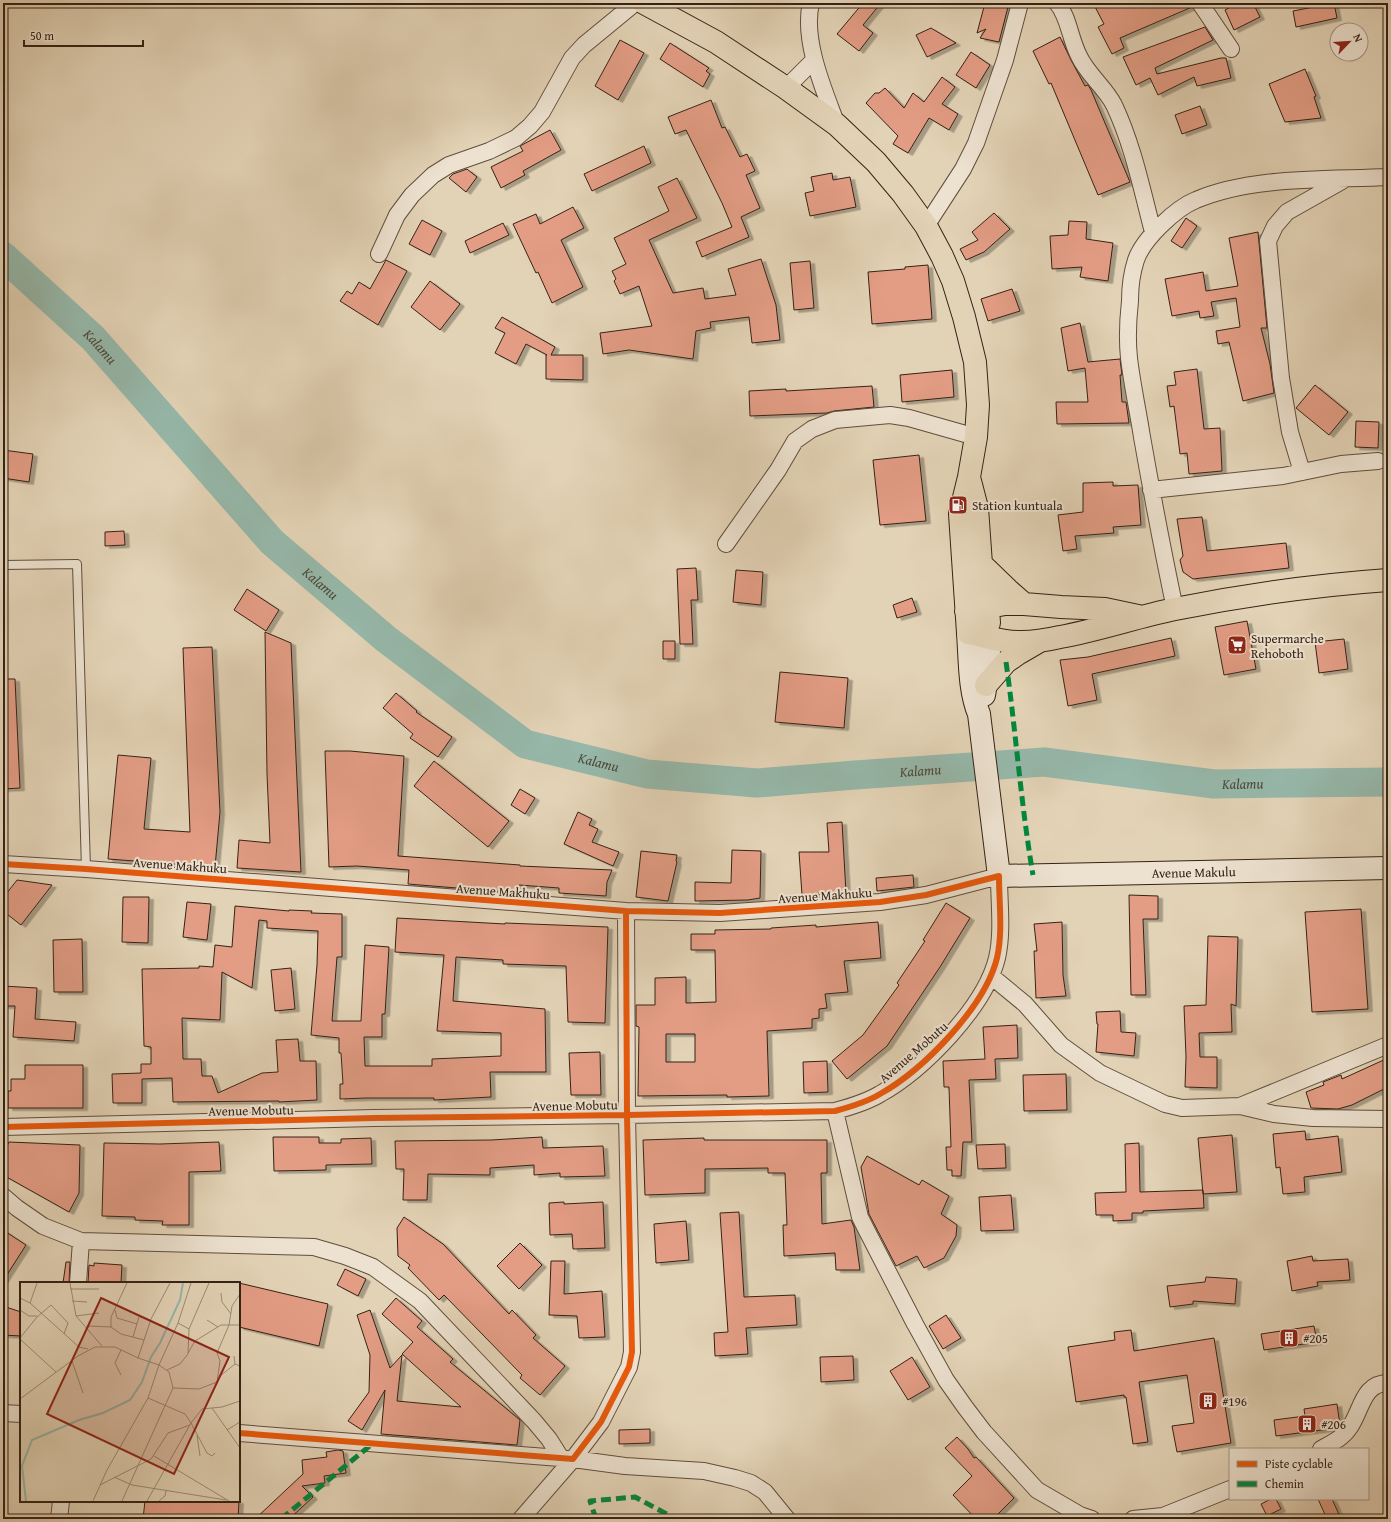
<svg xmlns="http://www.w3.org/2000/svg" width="1391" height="1522" font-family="'Gentium Book Plus',serif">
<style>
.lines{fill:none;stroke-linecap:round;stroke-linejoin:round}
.river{stroke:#96b8aa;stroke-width:29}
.building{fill:#e39d85;stroke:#352215;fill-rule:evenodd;filter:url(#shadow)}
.service-casing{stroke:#604e3d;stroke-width:10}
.minor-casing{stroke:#604e3d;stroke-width:18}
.secondary-casing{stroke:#352215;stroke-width:24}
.trunk-casing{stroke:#352215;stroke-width:24}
.service{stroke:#ede2d0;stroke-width:8}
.minor{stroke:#ede2d0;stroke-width:16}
.secondary{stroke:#ede2d0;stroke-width:22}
.trunk{stroke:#e3d3b6;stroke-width:22}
.quiet{stroke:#00873e;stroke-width:5;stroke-dasharray:10 5;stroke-linecap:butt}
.cycleway-casing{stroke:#ede2d0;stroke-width:8}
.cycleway{stroke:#e8590c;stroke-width:6}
.labels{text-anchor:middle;stroke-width:4;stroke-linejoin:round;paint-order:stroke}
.poi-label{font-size:13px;fill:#352215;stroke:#ede2d0;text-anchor:start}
.street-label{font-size:13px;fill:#352215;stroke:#ede2d0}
.water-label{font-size:14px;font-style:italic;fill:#4d483a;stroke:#ede2d0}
.inset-river{fill:none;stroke:#96b8aa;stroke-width:2}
.inset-road{fill:none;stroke:#9d8c76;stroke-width:1}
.view{fill:#8f2418;fill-opacity:0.15;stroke:#8f2418;stroke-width:2}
.inset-edge{fill:none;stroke:#352215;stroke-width:2}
</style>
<defs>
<filter id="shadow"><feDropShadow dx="4.5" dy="2.5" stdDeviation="0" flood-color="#0004"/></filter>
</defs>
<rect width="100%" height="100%" fill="#e3d3b6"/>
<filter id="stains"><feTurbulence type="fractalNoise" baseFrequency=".005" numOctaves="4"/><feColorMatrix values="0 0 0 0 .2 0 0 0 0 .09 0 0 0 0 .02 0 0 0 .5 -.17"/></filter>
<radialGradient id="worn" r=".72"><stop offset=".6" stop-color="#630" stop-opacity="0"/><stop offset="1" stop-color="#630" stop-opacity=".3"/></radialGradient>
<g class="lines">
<path class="river" id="s1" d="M3 256 93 338 272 542 386 639 525 744 647 774 757 783 855 775 1044 762 1214 784 1388 782"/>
</g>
<path class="building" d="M863 3H881L863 25 873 33 859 51 837 34Z
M985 3H1009L999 42 980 38 986 29 977 33Z
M1093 3H1191L1192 7 1120 38 1124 48 1112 54 1098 27 1104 24Z
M1238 3H1253L1260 17 1234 30 1225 10Z
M1334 3 1337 18 1296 27 1293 11Z
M1205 27 1213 40 1155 68 1157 74 1221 58H1226L1231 78 1197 86 1194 77 1158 95 1150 78 1136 85 1123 57Z
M931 28 956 43 927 57 916 35Z
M1060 37 1071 60 1085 86 1088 85 1091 90 1130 182 1098 195 1051 83 1049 84 1033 51Z
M620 40 644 53 618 100 595 86Z
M670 43 709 68 706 71 710 74 703 87 660 59Z
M971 52 990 65 976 88 956 75Z
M1305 69 1316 96 1314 97 1321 118 1285 122 1269 84Z
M942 77 955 87 942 104 958 114 949 130 929 118 908 153 893 144 898 136 866 103 875 93H879L885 88 904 108 913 93 924 102Z
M711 100 722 128 725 127 740 157 747 154 755 171 746 175 760 208 741 217 749 237 702 257 696 242 732 227 722 203 686 130 675 134 668 117Z
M1200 106 1207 125 1182 134 1175 115Z
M550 130 561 150 523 171 525 175 501 188 491 167 523 151 520 146Z
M644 146 651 163 592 191 584 174Z
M467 169 477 177 466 192 449 178 453 174Z
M832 173 833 180 850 177 856 207 810 216 805 193 814 191 811 177Z
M677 178 697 218 649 240 673 293 703 288 705 299 736 295 728 269 761 259 776 305 780 340 752 343 749 317 710 322 711 328 696 331 693 359 629 350 603 354 600 333 652 326 639 286 620 294 614 281 616 279 612 271 626 264 614 238 669 211 658 187Z
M573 207 584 228 561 240 583 287 552 303 538 272 536 273 513 224 536 214 540 224Z
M994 213 1010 229 984 252 966 260 960 249 978 240 972 232Z
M1186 218 1197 226 1182 248 1171 241Z
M422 220 442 231 430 255 409 244Z
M1069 221 1087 222 1086 239 1113 243 1108 281 1080 277 1082 267 1052 269 1050 236 1068 235Z
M503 223 509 235 470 253 465 241Z
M1258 232 1267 328H1261L1270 364 1274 393 1243 401 1229 342 1218 344 1216 331 1240 327 1236 298 1211 302 1214 316 1200 318 1199 311 1172 316 1165 279 1203 272 1206 291 1238 286 1229 238Z
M386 260 407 271 378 325 340 301 347 291 352 294 359 282 370 289Z
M810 261 814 308 794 310 790 263Z
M928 265 932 319 872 324 868 272 905 269V267Z
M430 281 460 304 440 330 411 307Z
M1012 289 1020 311 988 321 981 299Z
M502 317 555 347 551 355H583V380L546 379V355H547L526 344 516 364 495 353 505 333 495 328Z
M1080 323 1088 362 1120 359 1122 375H1120L1122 402H1126L1129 423 1057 424 1056 402H1088L1085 368 1068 371 1061 328Z
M1197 369 1204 429 1220 428 1222 471 1189 474 1187 453 1180 454 1174 406 1170 407 1167 386 1176 385 1174 372Z
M952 370 954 397 902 402 900 375Z
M1315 385 1348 412 1329 435 1296 408Z
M872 386 874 407 834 411 827 413 750 416 749 391 786 389V391Z
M1356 421 1379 422 1378 448 1355 447Z
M3 450 33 454 29 482 3 478Z
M919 455 926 521 880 525 873 460Z
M1113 482V486L1138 485 1141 525 1113 527 1114 533 1075 536 1077 549 1063 551 1058 515 1083 512V483Z
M1202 517 1207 551 1286 543 1289 568 1193 579 1183 572 1180 560 1183 556 1177 519Z
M124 531 125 545 105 546V532Z
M696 568 698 600H691L693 644H680L677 569Z
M736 570 763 572 761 605 733 602Z
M247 589 279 610 266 631 234 610Z
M912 598 917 612 897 618 893 605Z
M1247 621 1256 669 1224 675 1215 627Z
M265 632 291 643 301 872 237 868 239 840 270 843 267 774Z
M1171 638 1175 656 1092 674 1097 700 1068 706 1060 660 1088 657Z
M1344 639 1348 669 1319 673 1315 642Z
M663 641H675V659H663Z
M212 647 220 812 215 867 108 859 118 755 151 758 144 829 190 832 183 648Z
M780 672 848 678 844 728 775 722Z
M3 679H15L20 788 3 789Z
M396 693 417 711 416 712 452 737 438 757 410 738 413 734 383 708Z
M325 751H350L404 756 398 856 520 865V866L612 870 607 882 606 896 559 893V888L519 885 518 893 408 884 409 870 357 866 329 867Z
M434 761 509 821 488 847 414 786Z
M520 789 535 798 525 814 511 805Z
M578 812 592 819 589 825 598 829 592 842 619 852 613 866 564 844Z
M842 822 846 893 802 895 799 852H829L827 823Z
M732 850 761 851 760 898 748 900 695 901V882L731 883Z
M641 851 677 855 676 861 677 862 668 901 636 897Z
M913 875 914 887 877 891 876 878Z
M17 880 52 885 21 925 3 911V898Z
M1129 895 1158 896V919H1143L1146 995H1131Z
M123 897H149L148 943 122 942Z
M187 902 211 904 207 940 183 937Z
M946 903 970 918 940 967 887 1046 847 1079 832 1061 863 1035 899 985 897 983 925 941 923 940Z
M235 906 289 911V910L312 911 311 913 342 914V957H337L332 1021H361L365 945 389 947 385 1014H382V1037H364L365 1066H432V1059L501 1056V1033L437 1031 444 955 395 952 397 918 505 924V923L608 927 605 1023 568 1022 566 966 503 964V960L456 957 453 1001 545 1009 546 1072H490L491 1097 434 1100V1098H366L340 1099V1084H343L341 1053H339V1038L311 1035 317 965 318 931 267 928V921L259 920 252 988 222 972 220 1020 182 1018 183 1059H201L202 1076H212L218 1093 262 1073 278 1072 276 1040 298 1039 300 1061H316L317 1100 279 1102V1101L173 1102 172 1078 142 1079V1103H113L112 1074 141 1073V1064H151V1047L144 1046 142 969 199 968V966L213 967 215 945 232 947Z
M1361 909 1368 1009 1312 1012 1305 912Z
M878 922 881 958 844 961 848 992 825 994 827 1008 819 1009V1018L812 1019V1028L767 1031 769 1096 727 1097V1095L638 1096 639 1027 636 1026V1005H655V978L686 977V1003L716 1002 715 950H691V934H715V930L771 929V928L816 925V927ZM666 1034H695V1062H666Z
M1062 922 1063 975 1066 996 1036 998 1034 951H1037L1034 924Z
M1208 936 1238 937 1236 1006 1231 1004 1232 1032 1199 1033 1200 1057H1217V1088L1185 1087 1186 1057 1184 1006 1206 1005Z
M82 939 83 992H54L53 940Z
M291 968 295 1009 275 1011 271 970Z
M3 986 37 988 35 1019 76 1022 74 1041 13 1037 15 1006H3Z
M1120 1011 1121 1032 1136 1033 1134 1056 1096 1052 1098 1024H1097L1096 1012Z
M1017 1025 1018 1058 995 1059 996 1079 969 1080 972 1142H963L961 1176H952V1170H947L946 1147H951L949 1087H944L943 1061 985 1059 983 1027Z
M600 1052 601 1095H571L569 1053Z
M1388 1058V1087L1352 1105 1338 1109 1311 1108 1306 1092 1324 1085 1323 1082 1341 1075 1342 1079Z
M827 1061 828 1092 804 1093 803 1062Z
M25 1065H83V1108H8V1091H11V1079H25Z
M1066 1074 1067 1110 1024 1111 1023 1075Z
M1305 1131 1306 1140 1338 1136 1342 1172 1304 1177 1305 1192 1283 1194 1280 1167 1276 1168 1273 1134Z
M1232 1135 1237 1192 1203 1194 1198 1138Z
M273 1137H319V1143H341V1139L371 1138 372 1164 326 1165V1170L274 1171Z
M542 1137 543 1148 603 1146 605 1176 560 1177V1173L534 1175V1165L490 1168V1175L428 1174 427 1200H403L404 1169H396L395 1141 491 1140Z
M704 1138V1140H827V1173H821L822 1224 851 1220 854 1227 860 1270H836L835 1253 784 1256 783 1225H787L785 1173H768V1168L705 1169V1193L645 1195 643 1140Z
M9 1142 80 1145 79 1193 69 1212 3 1175V1154Z
M219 1142 221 1171 189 1172V1225H162L163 1221 135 1220V1217L102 1216 104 1143 160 1144Z
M1139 1143 1140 1192 1203 1190 1204 1208 1143 1211V1213H1132V1220L1113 1221V1215H1096L1095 1193 1126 1192 1125 1144Z
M1005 1144 1006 1168 978 1169 976 1145Z
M867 1156 919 1185 922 1180 949 1196 941 1214 957 1225 956 1236 944 1258 924 1268 917 1256 896 1266 869 1214 861 1167Z
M1011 1195 1014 1230 981 1231 979 1197Z
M564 1202V1204L603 1202 605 1248 573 1249 572 1234 550 1235 549 1203Z
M739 1212 744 1297 795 1295 797 1325 746 1328 748 1354 715 1356 714 1333 728 1332 720 1213Z
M404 1217 443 1244 509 1314 512 1310 536 1335 533 1338 565 1366 540 1395 520 1378 522 1375 444 1295 439 1300 408 1268 410 1265 398 1256 397 1228Z
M686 1221 689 1260 656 1263 654 1224Z
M3 1230 26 1245 3 1281Z
M520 1243 542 1265 519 1289 497 1266Z
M1312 1256 1313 1261 1348 1259 1350 1280 1317 1282 1318 1286 1292 1291 1287 1261Z
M551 1261H565L564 1294 602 1291 605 1337 579 1338 577 1316 549 1315Z
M66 1262H70L69 1283H63Z
M94 1263 122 1265 121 1283H88L89 1265 94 1266Z
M345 1269 366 1279 358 1296 337 1285Z
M1206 1277 1237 1279 1235 1304 1193 1301V1304L1170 1307 1167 1286 1205 1282Z
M239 1283 328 1304 319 1346 239 1327Z
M396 1298 422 1321 417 1327 453 1359 450 1362 520 1420 517 1445 381 1434 385 1390 362 1430 348 1421 369 1392 370 1355 357 1315 370 1310 390 1368 402 1355 397 1401 461 1407 402 1354 413 1342 382 1314Z
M3 1306 21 1312V1336L3 1335Z
M946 1315 961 1338 943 1349 929 1326Z
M1314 1326 1317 1342 1264 1350 1261 1334Z
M1131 1330 1134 1351 1214 1338 1231 1443 1177 1452 1172 1426 1194 1423 1187 1375 1139 1382 1148 1442 1133 1444 1126 1397H1124V1395L1076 1402 1068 1347 1115 1340 1114 1332Z
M853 1356 854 1380 821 1382 820 1357Z
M912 1357 930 1387 908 1400 890 1371Z
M1337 1404 1340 1425 1337 1428 1276 1436 1274 1420 1305 1416 1304 1409Z
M650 1429V1443L619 1444V1430Z
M957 1437 968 1449 974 1458 976 1457 1014 1498 993 1519H976L953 1495 972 1476 945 1448Z
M338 1450 343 1451 346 1473 324 1476 325 1483 302 1486 313 1497 289 1519H255L303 1474 302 1460 327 1457 326 1452Z
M1271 1499H1276L1281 1509 1267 1516 1261 1504Z
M1318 1499H1332L1341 1519H1327Z
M145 1501H239L238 1519H143Z"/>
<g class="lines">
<defs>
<path id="service" d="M3 565 77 564 86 869"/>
<path id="minor" d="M811 3C802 40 824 90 837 125
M1057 3C1069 17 1070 39 1079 56 1087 74 1105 87 1114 105 1133 145 1142 190 1153 232
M1200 3 1231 49
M786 88 814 60
M926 226 963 169 976 143 1005 60 1020 3
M379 254 397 215 412 195 433 175 449 165 489 151 516 138 530 126 542 112 572 58 584 45 635 3
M1302 472 1290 432 1281 378 1268 241 1275 226 1287 212 1342 181
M1151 490 1283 476 1341 464 1378 461
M726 544 778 470 795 441 812 429 835 420 890 415 909 418 976 437
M1175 609C1163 552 1152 494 1142 437 1138 411 1132 384 1129 358 1127 339 1128 319 1130 301 1130 287 1132 272 1136 260 1143 239 1176 208 1196 200 1252 176 1327 180 1388 177
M3 864 86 869 626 911 720 913 880 902 926 895 999 876C999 903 1003 932 997 958 985 1007 923 1070 880 1094 867 1102 850 1107 835 1111L627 1115 374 1118 3 1127
M991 976 1025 1004 1061 1045 1100 1073 1165 1104 1182 1108 1240 1106 1388 1045
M1240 1106 1274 1114 1313 1118 1388 1119
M835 1111 860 1217 867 1231 915 1324 946 1380 965 1407 984 1432 1037 1490 1080 1515 1092 1519
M3 1196 17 1208 43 1226 81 1241 314 1247 345 1256 373 1267 420 1301 534 1421 549 1439 561 1458
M78 1283 81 1241
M3 1413 21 1414
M239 1433 573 1459 601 1422 629 1367 632 1352 627 1115 626 911
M1321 1449C1332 1443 1343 1438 1350 1427 1362 1409 1363 1383 1388 1383
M59 1519 61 1501
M521 1519 573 1459 625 1466 704 1471 735 1478 751 1483 765 1492 787 1519
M1133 1519 1163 1516 1230 1489"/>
<g id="secondary">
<path id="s2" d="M968 633C970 658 969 691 979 714L999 876 1388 868"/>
<path d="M984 695 987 677 990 638"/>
</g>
<path id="trunk" d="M644 3 716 42 786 88 837 125 876 162 903 194 926 226 942 256 953 281 964 317 975 362 978 405 976 437 969 477 960 514 968 633C985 636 1003 643 1021 642 1034 642 1047 640 1060 637 1099 630 1136 617 1175 609 1245 595 1317 585 1388 580
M970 481 977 508 981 564 988 608 989 623
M981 564 1008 590 1024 604
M966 611 1005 604H1024L1061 607 1105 609 1138 616
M986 685 1006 662 1019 653 1038 642"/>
</defs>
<use href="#service" class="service-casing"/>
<use href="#minor" class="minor-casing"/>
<use href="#secondary" class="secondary-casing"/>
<use href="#trunk" class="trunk-casing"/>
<use href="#service" class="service"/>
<use href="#minor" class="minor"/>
<use href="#secondary" class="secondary"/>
<use href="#trunk" class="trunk"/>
<path class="quiet" d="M1006 662C1016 733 1021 805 1033 875
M281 1519 372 1444
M596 1519 590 1501 635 1497 676 1519"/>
<defs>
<path id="cycleway" d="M3 864 86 869 626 911 720 913 880 902 926 895 999 876C999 903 1003 932 997 958 985 1007 923 1070 880 1094 867 1102 850 1107 835 1111L627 1115 374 1118 3 1127
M239 1433 573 1459 601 1422 629 1367 632 1352 627 1115 626 911"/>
</defs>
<use href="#cycleway" class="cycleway-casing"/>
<use href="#cycleway" class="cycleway"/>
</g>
<defs>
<symbol id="fuel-square" viewBox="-11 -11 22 22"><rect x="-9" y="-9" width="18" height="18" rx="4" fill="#8f2418" stroke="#ede2d0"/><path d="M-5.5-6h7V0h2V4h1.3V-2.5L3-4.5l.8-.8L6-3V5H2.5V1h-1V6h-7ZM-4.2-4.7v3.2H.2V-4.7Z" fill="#fff"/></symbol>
<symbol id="supermarket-square" viewBox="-11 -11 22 22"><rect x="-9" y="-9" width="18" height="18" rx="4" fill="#8f2418" stroke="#ede2d0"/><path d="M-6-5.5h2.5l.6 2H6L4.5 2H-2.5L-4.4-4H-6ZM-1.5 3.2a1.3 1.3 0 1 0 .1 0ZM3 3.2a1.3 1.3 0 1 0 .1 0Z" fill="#fff"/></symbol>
<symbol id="building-square" viewBox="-11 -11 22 22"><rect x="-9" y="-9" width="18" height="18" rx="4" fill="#8f2418" stroke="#ede2d0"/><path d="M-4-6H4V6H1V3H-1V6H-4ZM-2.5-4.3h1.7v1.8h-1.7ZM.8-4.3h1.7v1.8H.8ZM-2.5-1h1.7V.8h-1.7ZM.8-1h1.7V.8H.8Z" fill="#fff"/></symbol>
</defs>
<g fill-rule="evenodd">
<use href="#fuel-square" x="947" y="494" width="22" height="22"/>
<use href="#supermarket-square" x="1226" y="634" width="22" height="22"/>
<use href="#building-square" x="1278" y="1327" width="22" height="22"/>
<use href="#building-square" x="1197" y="1390" width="22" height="22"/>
<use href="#building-square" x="1296" y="1413" width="22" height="22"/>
</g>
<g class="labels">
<g class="poi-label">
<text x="972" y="510">Station kuntuala</text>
<text x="1251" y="643">Supermarche<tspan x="1251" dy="15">Rehoboth</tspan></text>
<text x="1303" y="1343">#205</text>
<text x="1222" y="1406">#196</text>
<text x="1321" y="1429">#206</text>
</g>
<g class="street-label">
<text transform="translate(180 865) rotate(4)" y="5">Avenue Makhuku</text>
<text dy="5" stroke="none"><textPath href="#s2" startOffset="440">Avenue Makulu</textPath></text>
<text transform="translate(503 891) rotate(4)" y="5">Avenue Makhuku</text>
<text transform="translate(825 895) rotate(-4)" y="5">Avenue Makhuku</text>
<text transform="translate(913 1052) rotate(-41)" y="5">Avenue Mobutu</text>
<text transform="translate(575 1105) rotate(-1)" y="5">Avenue Mobutu</text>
<text transform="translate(251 1110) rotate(-1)" y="5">Avenue Mobutu</text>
</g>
<g class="water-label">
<text dy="5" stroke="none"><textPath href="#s1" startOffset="133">Kalamu</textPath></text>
<text dy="5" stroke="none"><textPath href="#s1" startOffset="457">Kalamu</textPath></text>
<text dy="5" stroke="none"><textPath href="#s1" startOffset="793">Kalamu</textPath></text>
<text dy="5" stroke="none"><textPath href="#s1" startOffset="1117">Kalamu</textPath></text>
<text dy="5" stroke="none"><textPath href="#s1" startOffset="1441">Kalamu</textPath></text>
</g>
</g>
<g transform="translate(20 1282)">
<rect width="220" height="220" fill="#e3d3b6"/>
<path class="inset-river" d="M6 219 2 184 12 158 59 138 83 131 110 118 122 100 131 75 140 61 160 18 163 1"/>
<path class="inset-road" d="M50 1 56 34 82 64M107 1 91 35V45L101 52 124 58M50 7H79M201 11 202 20 211 32M0 16 10 21 17 1M52 19 67 20M10 21 59 65 68 67M0 28 9 34H17M95 28 97 36 117 42M56 34 79 31M187 38 198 45M67 47 69 44 91 45M169 47 189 1M113 55 119 35M0 56 17 35 31 23 48 41 44 52M0 57 36 90M168 71 175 59 201 43H220M214 74 215 82 220 84V80M118 76 139 83 158 41 171 1M52 79 63 111M147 88 160 82 168 72 169 47 158 41M101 93 95 81 101 68M200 94 215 82M153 106 179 107 197 100 200 79 197 71 209 43 212 24 220 12M0 117 58 74 75 65H95L118 76 131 37 150 1M192 126 220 166M207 148 220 140M177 153 180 174M195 171 192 174 187 171 171 141 182 127 202 125 220 119M134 174 209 219M94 195 112 203 206 218M80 203 131 177 148 151 170 143M73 219 87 188 128 116 139 83 149 90 153 106 102 219M127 219 171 141 165 132 128 116M139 219 145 214 146 209"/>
<path class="view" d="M81 16 209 75 154 192 27 132Z"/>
<rect width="220" height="220" class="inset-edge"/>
</g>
<rect width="1391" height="1522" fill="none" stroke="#e3d3b6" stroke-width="16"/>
<rect x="4" y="4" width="1383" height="1514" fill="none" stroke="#352215" stroke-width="2"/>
<rect x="8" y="8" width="1375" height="1506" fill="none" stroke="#352215"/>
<rect x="1229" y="1448" width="140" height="52" fill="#ede2d0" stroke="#a39585"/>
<rect x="1237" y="1461" width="20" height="6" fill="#e8590c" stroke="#a39585"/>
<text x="1265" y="1468" font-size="12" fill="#352215">Piste cyclable</text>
<rect x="1237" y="1481" width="20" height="6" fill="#00873e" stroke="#a39585"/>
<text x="1265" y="1488" font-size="12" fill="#352215">Chemin</text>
<g transform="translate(1349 42) rotate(65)"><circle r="19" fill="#ede2d0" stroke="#a39585"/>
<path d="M0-3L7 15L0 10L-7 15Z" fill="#8f2418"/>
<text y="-6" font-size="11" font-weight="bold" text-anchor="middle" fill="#352215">N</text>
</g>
<path d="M24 40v6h119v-6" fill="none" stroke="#352215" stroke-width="2"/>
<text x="30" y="40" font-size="12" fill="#352215" stroke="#ede2d0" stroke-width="3" paint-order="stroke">50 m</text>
<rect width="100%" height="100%" filter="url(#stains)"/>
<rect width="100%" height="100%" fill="url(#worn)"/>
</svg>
